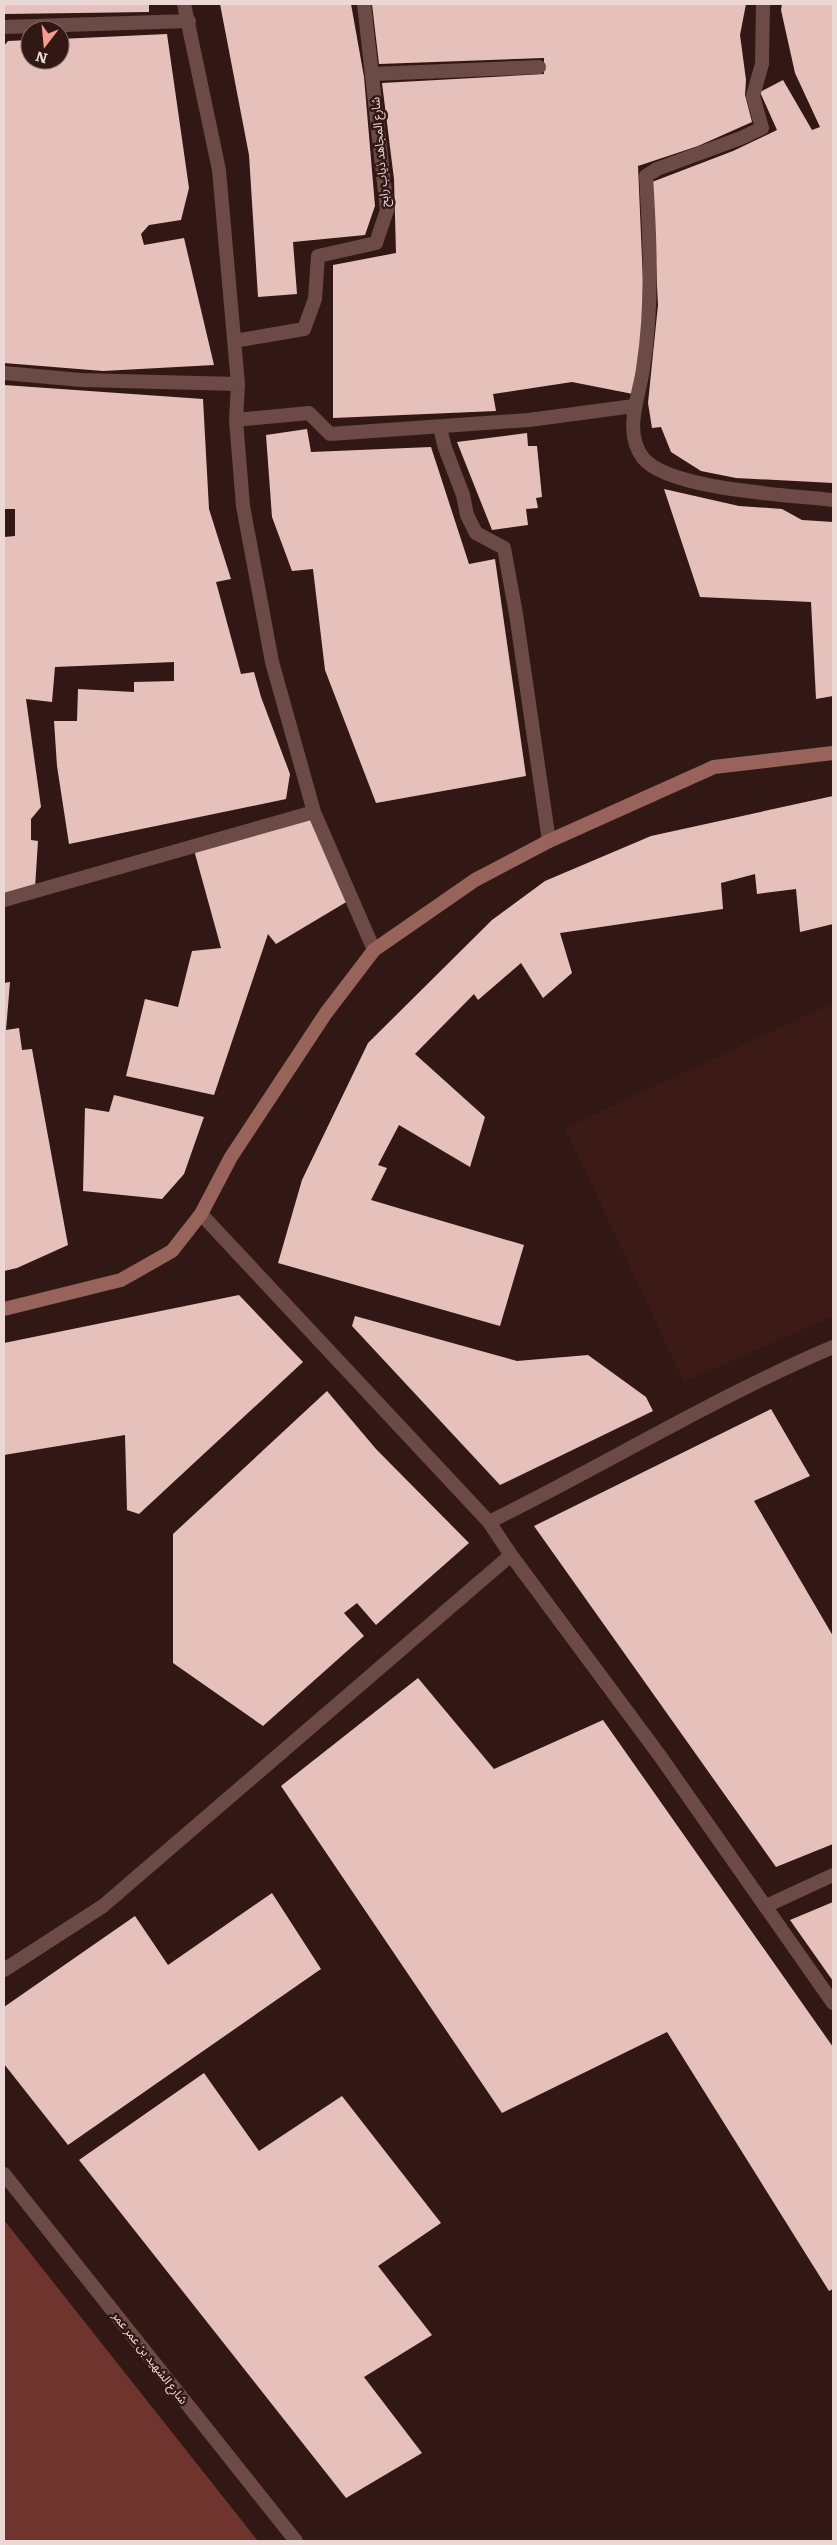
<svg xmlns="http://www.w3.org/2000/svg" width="837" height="2545" font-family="Literata,'Noto Sans Arabic',serif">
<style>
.built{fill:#3c1a16}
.green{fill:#6e342d}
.building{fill:#e6c1bb}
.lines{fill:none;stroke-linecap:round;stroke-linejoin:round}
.pedestrian{stroke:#6c4b46;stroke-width:14}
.minor{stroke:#6c4b46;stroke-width:14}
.tertiary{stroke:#6c4b46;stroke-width:14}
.secondary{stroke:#97635b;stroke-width:14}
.labels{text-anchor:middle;stroke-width:5;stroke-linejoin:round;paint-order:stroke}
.street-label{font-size:12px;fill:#ebd8d5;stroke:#321815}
</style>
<rect width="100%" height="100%" fill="#321815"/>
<path class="built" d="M833 1003V1316L684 1382 565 1128Z"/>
<path class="green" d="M4 2220 258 2541H4Z"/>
<path class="building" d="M4 4H149V12L4 14Z
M220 4H351L364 77 375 206 365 235 293 242 297 294 258 297 249 155Z
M372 4H746L740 35 746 80 745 95 752 122 698 146 638 166 643 282 642 330 633 394 572 382 493 394 496 411 333 418V265L396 253 394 179 382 83 544 74V58L379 64Z
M782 4H833V483L736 478 701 471 671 452 661 427 652 428 648 403 658 305 652 182 733 151 777 130 760 92 783 80 812 130 820 127 795 73 781 10Z
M167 34 189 188 181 220 149 225 141 234 144 245 184 238 214 365 103 371 4 363V46L8 41 30 40V60H60V39Z
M4 385 203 399 209 509 231 579 216 582 241 674 254 672 261 697 290 774 286 799 69 844 57 766 54 721H77L78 689 134 692V682L174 681V662L55 667 52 702 26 699 41 807 31 819V840L38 841 35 888 4 894V537L15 536V509H4Z
M307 429 311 452 431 447 469 564 495 559 526 776 376 803 325 670 313 569 292 571 272 517 266 435Z
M527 433 528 446H537L542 497 536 498 538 508 526 509 528 525 492 530 457 442Z
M664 489 739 506 782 509 802 520 833 522V696L816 699 811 602 700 597Z
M833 796V924L800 932 796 889 757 894 755 874 721 883 723 909 560 933 572 973 543 998 521 963 478 1000 474 994 415 1054 485 1117 470 1167 399 1125 378 1165 387 1168 371 1200 524 1245 500 1326 278 1263 302 1180 368 1043 492 920 545 881 651 836Z
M320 816 348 901 276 944 268 934 214 1095 126 1076 145 999 178 1007 192 951 221 948 194 850Z
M10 982 6 1030 19 1028 22 1050 32 1049 68 1245 17 1268 4 1271V983Z
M114 1095 204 1117 184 1174 162 1199 83 1191 85 1108 109 1112Z
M239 1295 303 1362 139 1514 127 1510 125 1435 4 1455V1343Z
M355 1316 517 1361 588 1355 646 1397 653 1411 500 1485 352 1326Z
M327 1391 376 1449 469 1543 376 1625 357 1603 344 1613 364 1636 263 1726 173 1663V1534Z
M771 1409 810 1476 754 1501 833 1636V1844L776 1867 534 1526Z
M418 1678 494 1769 603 1720 833 2047V2289L829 2291 667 2032 502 2113 281 1786Z
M272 1893 321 1969 68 2145 4 2064V2007L135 1916 168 1965Z
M833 1902V1981L790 1920Z
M204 2073 259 2151 342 2096 441 2223 378 2266 432 2335 364 2377 422 2453 346 2498 79 2160Z"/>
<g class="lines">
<path class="pedestrian" d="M373 74 539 67"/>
<path class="minor" d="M184 4 219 170 238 384 236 420 243 506 272 662 314 812 374 950
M763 4 762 64 753 96 762 128 741 138 657 169 646 176C650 240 653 305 643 369 639 398 623 431 643 458 669 490 791 495 833 500
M4 27 189 21
M234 341 304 329 315 299 318 256 376 243 387 210 364 4
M4 373 81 380 238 384
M236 420 309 413 330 434 529 420 634 406
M440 428 445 448 463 495 467 515 476 533 504 548 516 614 549 841
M4 900 314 812
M201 1214 489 1522 511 1555 660 1756 833 2003
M489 1522C605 1465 715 1397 833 1347
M766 1906 833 1875
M4 1970 103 1906 511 1555"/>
<path class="tertiary" d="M4 2174 296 2541"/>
<path class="secondary" d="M4 1309 121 1280 172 1251 201 1214 231 1157 326 1013 374 950 475 880 549 841 714 767 833 753"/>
</g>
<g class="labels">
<g class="street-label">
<text transform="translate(380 152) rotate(-95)" y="4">شارع المجاهد ذياب رابح</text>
<text transform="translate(150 2358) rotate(52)" y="4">شارع الشهيد بن عمر عمر</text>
</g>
</g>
<rect width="837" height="2545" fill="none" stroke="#ebd8d5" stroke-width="10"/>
<g transform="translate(45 45) rotate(196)"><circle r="24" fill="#321815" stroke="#7c6562"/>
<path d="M0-4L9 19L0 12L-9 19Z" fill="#f59c90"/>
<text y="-8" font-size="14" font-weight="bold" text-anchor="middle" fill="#ebd8d5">N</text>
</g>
</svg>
